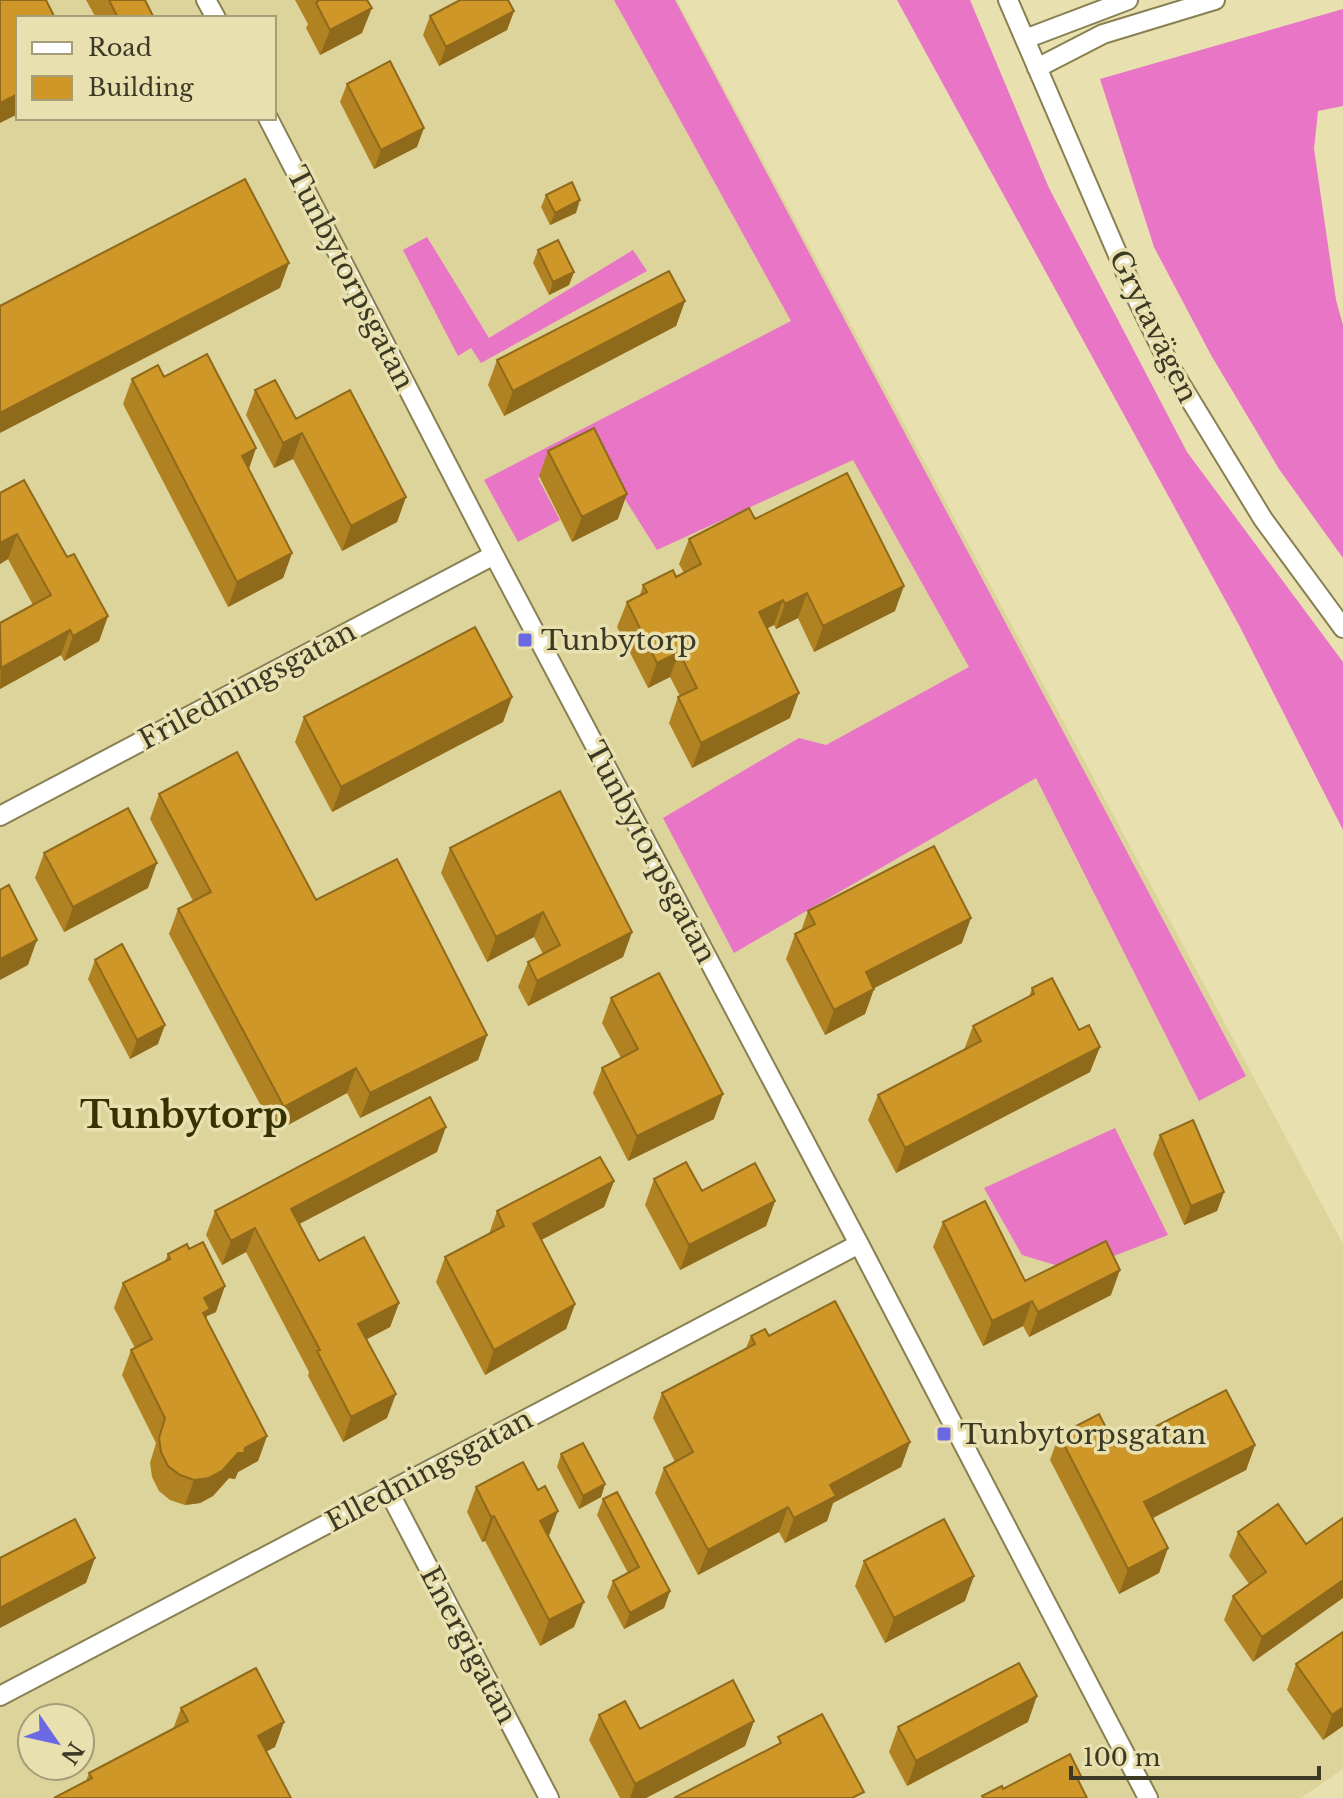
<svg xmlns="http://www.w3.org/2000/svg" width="1343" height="1798" font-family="'Libre Baskerville',serif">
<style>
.built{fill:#ddd49b;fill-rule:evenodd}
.forest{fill:#e875c6}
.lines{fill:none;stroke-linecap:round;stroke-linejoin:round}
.minor-casing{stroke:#888052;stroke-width:22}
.minor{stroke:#fff;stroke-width:18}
.wall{fill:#b18222}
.shaded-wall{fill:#906a1b}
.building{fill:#ce9727;stroke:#906a1b;stroke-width:2}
.poi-dot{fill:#6a69e3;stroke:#e8e0af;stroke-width:3}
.labels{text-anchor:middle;stroke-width:7;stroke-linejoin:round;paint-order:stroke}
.street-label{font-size:28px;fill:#3c3925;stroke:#e8e0af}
.poi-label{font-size:28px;fill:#3c3925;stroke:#e8e0af;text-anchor:start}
.district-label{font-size:36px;font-weight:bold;fill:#383100;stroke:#e8e0af}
</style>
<rect width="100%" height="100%" fill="#e8e0af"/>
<path class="built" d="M0 0H677L1343 1244V1769L1301 1798H0ZM18 18H274V118H18ZM32 1718H80V1766H32Z"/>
<path class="forest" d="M614 0H675L1246 1076 1199 1101 1036 778 734 953 663 818 799 738 826 745 969 667 853 460 657 550 594 450 538 478 560 520 518 542 484 480 791 321Z
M897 0H970L1049 188 1187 452 1343 662V830L1240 627Z
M1343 9V106L1318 111 1314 149 1336 300 1343 325V558L1279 469 1211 355 1154 247 1100 79Z
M427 237 489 338 633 250 647 271 481 363 471 348 458 356 403 250Z
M1115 1128 1168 1235 1075 1271 1022 1255 984 1188Z"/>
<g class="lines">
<defs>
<path id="minor" d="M206 0 216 18
M1008 0 1137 299 1172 370 1263 519 1343 628
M1025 39 1128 0
M1037 68 1103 34 1215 0
M268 118 494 555 859 1244 1148 1798
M0 816 494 555
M389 1492 549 1798
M0 1696 859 1244"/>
</defs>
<use href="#minor" class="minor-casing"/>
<use href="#minor" class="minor"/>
</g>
<path class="wall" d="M86 0H145L154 18H96Z
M295 0H367L362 33 320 55 306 28 308 24Z
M514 11 507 30 439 66 423 35 430 16Z
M347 84 417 147 374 169 340 102Z
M546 195 576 213 550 225 541 207Z
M538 250 574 272 569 285 549 295 533 263Z
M685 301 676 326 504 416 488 385 497 360Z
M164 377 256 448 249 469 292 553 283 578 228 607 123 404 132 379Z
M255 390 406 497 397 522 342 551 293 459 274 468 246 415Z
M548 451 618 519 572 542 539 476Z
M0 493 67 557 108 616 99 641 64 661 61 655 0 689V623L33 605 8 559 0 564Z
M755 519 895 611 814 652 798 618 776 629 774 625 767 628 790 718 692 768 669 723 678 697 680 696 670 677 648 688 617 627 627 602 640 595 643 585 676 577 684 573 679 564 689 539Z
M512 697 503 722 332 812 295 742 304 717Z
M159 794 316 900 487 1035 478 1060 360 1118 347 1093 275 1132 169 934 178 909 193 901 150 819Z
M450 848 632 932 623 957 528 1006 518 987 528 962 543 954 534 937 487 962 441 873Z
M44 853 148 888 64 932 35 878Z
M808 911 962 943 874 988 865 1014 825 1035 786 959 795 934 801 931Z
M95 960 158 1044 130 1059 88 979Z
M1032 988 1090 1072 896 1173 868 1120 878 1095 964 1050 973 1026 1029 997Z
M611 998 714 1119 628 1161 593 1093 602 1068 621 1058 602 1023Z
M1160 1135 1224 1192 1217 1211 1184 1225 1153 1154Z
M437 1152 299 1224 319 1261 399 1303 390 1327 367 1339 387 1418 343 1442 308 1376 309 1372 246 1252 222 1265 206 1235 215 1211Z
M654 1179 702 1191 775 1201 766 1226 680 1270 645 1205Z
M614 1181 604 1207 541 1240 575 1304 566 1329 485 1375 436 1282 445 1257 489 1234 497 1211Z
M943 1222 1025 1281 1111 1295 1029 1337 1023 1326 983 1346 933 1247Z
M168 1254 216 1312 207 1316 206 1319 267 1436 258 1461 238 1472 235 1479 229 1478 213 1496 200 1503 185 1505 170 1500 159 1491 152 1477 150 1463 156 1443 122 1375 131 1350 135 1348 114 1308 123 1283 165 1261Z
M751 1336H769L910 1442 901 1467 833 1503 827 1521 785 1543 779 1532 698 1575 655 1493 664 1468 675 1462 653 1418 662 1393 746 1348Z
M1059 1435 1116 1447 1255 1445 1246 1470 1153 1518 1168 1548 1159 1573 1119 1594 1050 1460Z
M561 1454 605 1484 601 1497 579 1509 557 1467Z
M476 1487 549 1536 574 1627 540 1646 485 1541 482 1542 467 1512Z
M603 1499 670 1591 664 1608 624 1629 607 1597 613 1581 628 1573 597 1515Z
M1238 1532 1306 1544 1253 1662 1224 1620 1233 1596 1249 1584 1229 1556Z
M864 1561 965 1601 885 1643 855 1586Z
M1296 1664 1343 1726 1323 1740 1287 1690Z
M181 1708 284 1722 275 1747 266 1751 86 1781 89 1773 173 1729Z
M599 1715 640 1729 754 1721 745 1746 646 1798H620L589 1740Z
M1028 1722 907 1786 889 1752 898 1727Z"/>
<path class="shaded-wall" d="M372 8 362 33 320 55 330 30Z
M514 11 507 30 439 66 446 47Z
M18 94V114L0 123V103Z
M424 128 417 147 374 169 381 150Z
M580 200 576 213 550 225 555 213Z
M289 263 280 288 0 433V413Z
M574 272 569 285 549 295 553 282Z
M685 301 676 326 504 416 513 391Z
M302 433 293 459 274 468 283 443Z
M256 448 247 473 242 456Z
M627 494 618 519 572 542 582 517Z
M406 497 397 522 342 551 351 526Z
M17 534 8 559 0 564V543Z
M292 553 283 578 228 607 237 582Z
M904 586 895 611 814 652 823 626Z
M807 593 798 618 776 629 785 604Z
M783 600 774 625 750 637 759 612Z
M108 616 99 641 64 661 73 636Z
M70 630 61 655 0 689 1 668Z
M679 652 670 677 648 688 657 663Z
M799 693 790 718 692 768 701 743Z
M512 697 503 722 332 812 341 787Z
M157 863 148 888 64 932 73 907Z
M543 912 534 937 487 962 496 937Z
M971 918 962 943 857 997 866 972Z
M632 932 623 957 528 1006 537 981Z
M37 940 28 965 0 980V959Z
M874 989 865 1014 825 1035 834 1010Z
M165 1025 158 1044 130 1059 137 1040Z
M487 1035 478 1060 360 1118 370 1093Z
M1100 1047 1090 1072 896 1173 905 1148Z
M356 1068 347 1093 275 1132 284 1107Z
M723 1094 714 1119 628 1161 637 1136Z
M446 1127 437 1152 282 1233 291 1209Z
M614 1181 604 1207 524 1249 533 1224Z
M1224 1192 1217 1211 1184 1225 1191 1206Z
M775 1201 766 1226 680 1270 689 1245Z
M255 1228 246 1252 222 1265 231 1241Z
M1120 1270 1111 1295 1029 1337 1038 1312Z
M225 1286 216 1312 207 1316 200 1335 204 1298Z
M1032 1301 1023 1326 983 1346 992 1321Z
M399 1303 390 1327 350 1348 358 1324Z
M575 1304 566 1329 485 1375 494 1350Z
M396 1394 387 1418 343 1442 351 1417Z
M267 1436 258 1461 238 1472 235 1479 229 1478 213 1496 200 1503 185 1505 194 1480 245 1448Z
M910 1442 901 1467 833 1503 827 1521 785 1543 794 1518 830 1485Z
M1255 1445 1246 1470 1135 1527 1144 1502Z
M605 1484 601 1497 579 1509 583 1496Z
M788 1507 779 1532 698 1575 708 1550Z
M558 1511 549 1536 540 1521Z
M494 1516 485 1541 482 1542 491 1517Z
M1168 1548 1159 1573 1119 1594 1128 1569Z
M95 1558 86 1583 0 1628V1608Z
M974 1576 965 1601 885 1643 894 1618Z
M1343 1580V1598L1253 1662 1262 1637Z
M670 1591 664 1608 624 1629 630 1613Z
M584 1602 574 1627 540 1646 549 1620Z
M1037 1696 1028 1722 907 1786 916 1761Z
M1343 1707V1726L1323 1740 1332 1715Z
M754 1721 745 1746 646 1798H630L635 1784Z
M284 1722 275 1747 249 1761 258 1736Z"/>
<path class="building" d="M0 0H46L55 18H18V94L0 103Z
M109 0H145L154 18H118Z
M318 0H367L372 8 330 30 316 3 318 1Z
M460 0H508L514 11 446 47 430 16Z
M390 61 424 128 381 150 347 84Z
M245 179 289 263 0 413V306Z
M572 182 580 200 555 213 546 195Z
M558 240 574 272 553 282 538 250Z
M669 271 685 301 513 391 497 360Z
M207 354 256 448 242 456 292 553 237 582 132 379 158 365 164 377Z
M275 380 296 419 350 390 406 497 351 526 302 433 283 443 255 390Z
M594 428 627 494 582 517 548 451Z
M847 473 904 586 823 626 807 593 785 604 783 600 759 612 799 693 701 743 678 697 697 688 679 652 657 663 627 602 647 592 643 585 673 570 676 577 701 564 689 539 749 508 755 519Z
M24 480 67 557 74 554 108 616 73 636 70 630 1 668 0 623 51 595 17 534 0 543V493Z
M475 627 512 697 341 787 304 717Z
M237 752 316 900 397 859 487 1035 370 1093 356 1068 284 1107 178 909 211 892 159 794Z
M560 791 632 932 537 981 528 962 560 945 543 912 496 937 450 848Z
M128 808 157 863 73 907 44 853Z
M934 846 971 918 866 972 874 989 834 1010 795 934 815 924 808 911Z
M9 885 37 940 0 959V890Z
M122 944 165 1025 137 1040 95 960Z
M659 973 723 1094 637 1136 602 1068 638 1049 611 998Z
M1052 978 1079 1030 1089 1025 1100 1047 905 1148 878 1095 981 1041 973 1026 1034 994 1032 988Z
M430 1097 446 1127 291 1209 319 1261 364 1237 399 1303 358 1324 396 1394 351 1417 317 1351 320 1350 255 1228 231 1241 215 1211Z
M1193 1120 1224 1192 1191 1206 1160 1135Z
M600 1157 614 1181 533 1224 575 1304 494 1350 445 1257 504 1226 497 1211Z
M686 1162 702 1191 755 1163 775 1201 689 1245 654 1179Z
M985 1201 1025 1281 1106 1241 1120 1270 1038 1312 1032 1301 992 1321 943 1222Z
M203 1242 225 1286 204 1298 210 1309 203 1313 267 1436 245 1448 244 1453H238L222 1471 209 1478 194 1480 180 1475 168 1466 161 1452 159 1438 165 1418 131 1350 152 1339 123 1283 170 1259 168 1254 187 1244 189 1249Z
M835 1301 910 1442 830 1485 836 1496 794 1518 788 1507 708 1550 664 1468 693 1452 662 1393 755 1344 751 1336 765 1329 769 1336Z
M1226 1390 1255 1445 1144 1502 1168 1548 1128 1569 1059 1435 1099 1414 1116 1447Z
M583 1443 605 1484 583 1496 561 1454Z
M523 1462 538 1490 545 1486 558 1511 540 1521 584 1602 549 1620 494 1516 491 1517 476 1487Z
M617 1492 670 1591 630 1613 613 1581 639 1567 603 1499Z
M1278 1504 1306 1544 1343 1518V1580L1262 1637 1233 1596 1266 1572 1238 1532Z
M75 1519 95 1558 0 1608V1558Z
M944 1519 974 1576 894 1618 864 1561Z
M1343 1632V1707L1332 1715 1296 1664Z
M1019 1663 1037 1696 916 1761 898 1727Z
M256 1668 284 1722 258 1736 291 1798H54L92 1778 89 1773 188 1721 181 1708Z
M733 1680 754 1721 635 1784 599 1715 625 1701 640 1729Z
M822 1714 864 1792 852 1798H674L781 1743 778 1737Z
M1070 1754 1082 1778 1078 1780 1087 1798H983L982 1796 1002 1786 1003 1789Z"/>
<g class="poi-dot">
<rect x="517" y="632" width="16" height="16" rx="4"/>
<rect x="936" y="1426" width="16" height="16" rx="4"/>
</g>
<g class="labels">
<g class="street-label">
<text transform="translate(351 278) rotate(63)" y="10">Tunbytorpsgatan</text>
<text transform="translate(1154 326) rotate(64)" y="10">Grytavägen</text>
<text transform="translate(247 685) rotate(-28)" y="10">Friledningsgatan</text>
<text transform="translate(651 852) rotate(62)" y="10">Tunbytorpsgatan</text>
<text transform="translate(429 1470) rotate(-28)" y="10">Elledningsgatan</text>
<text transform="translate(469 1645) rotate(62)" y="10">Energigatan</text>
</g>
<g class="poi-label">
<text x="541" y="650">Tunbytorp</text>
<text x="960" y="1444">Tunbytorpsgatan</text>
</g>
<g class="district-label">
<text x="184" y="1128">Tunbytorp</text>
</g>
</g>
<rect x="16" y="16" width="260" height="104" fill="#e8e0af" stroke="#a39d78" stroke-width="2"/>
<rect x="32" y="42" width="40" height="12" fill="#ffffff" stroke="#a39d78" stroke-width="2"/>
<text x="88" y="56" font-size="24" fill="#3c3925">Road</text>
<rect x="32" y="76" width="40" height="24" fill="#ce9727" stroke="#a39d78" stroke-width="2"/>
<text x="88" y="96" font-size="24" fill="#3c3925">Building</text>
<g transform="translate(56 1742) rotate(124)"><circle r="38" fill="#e8e0af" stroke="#a39d78" stroke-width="2"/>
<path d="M0-6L14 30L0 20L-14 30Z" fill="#6a69e3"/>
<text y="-12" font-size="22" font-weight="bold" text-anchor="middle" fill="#3c3925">N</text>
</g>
<path d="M1071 1766v12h248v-12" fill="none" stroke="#3c3925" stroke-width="4"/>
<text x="1083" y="1766" font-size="24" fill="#3c3925" stroke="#e8e0af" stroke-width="6" paint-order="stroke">100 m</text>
</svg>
